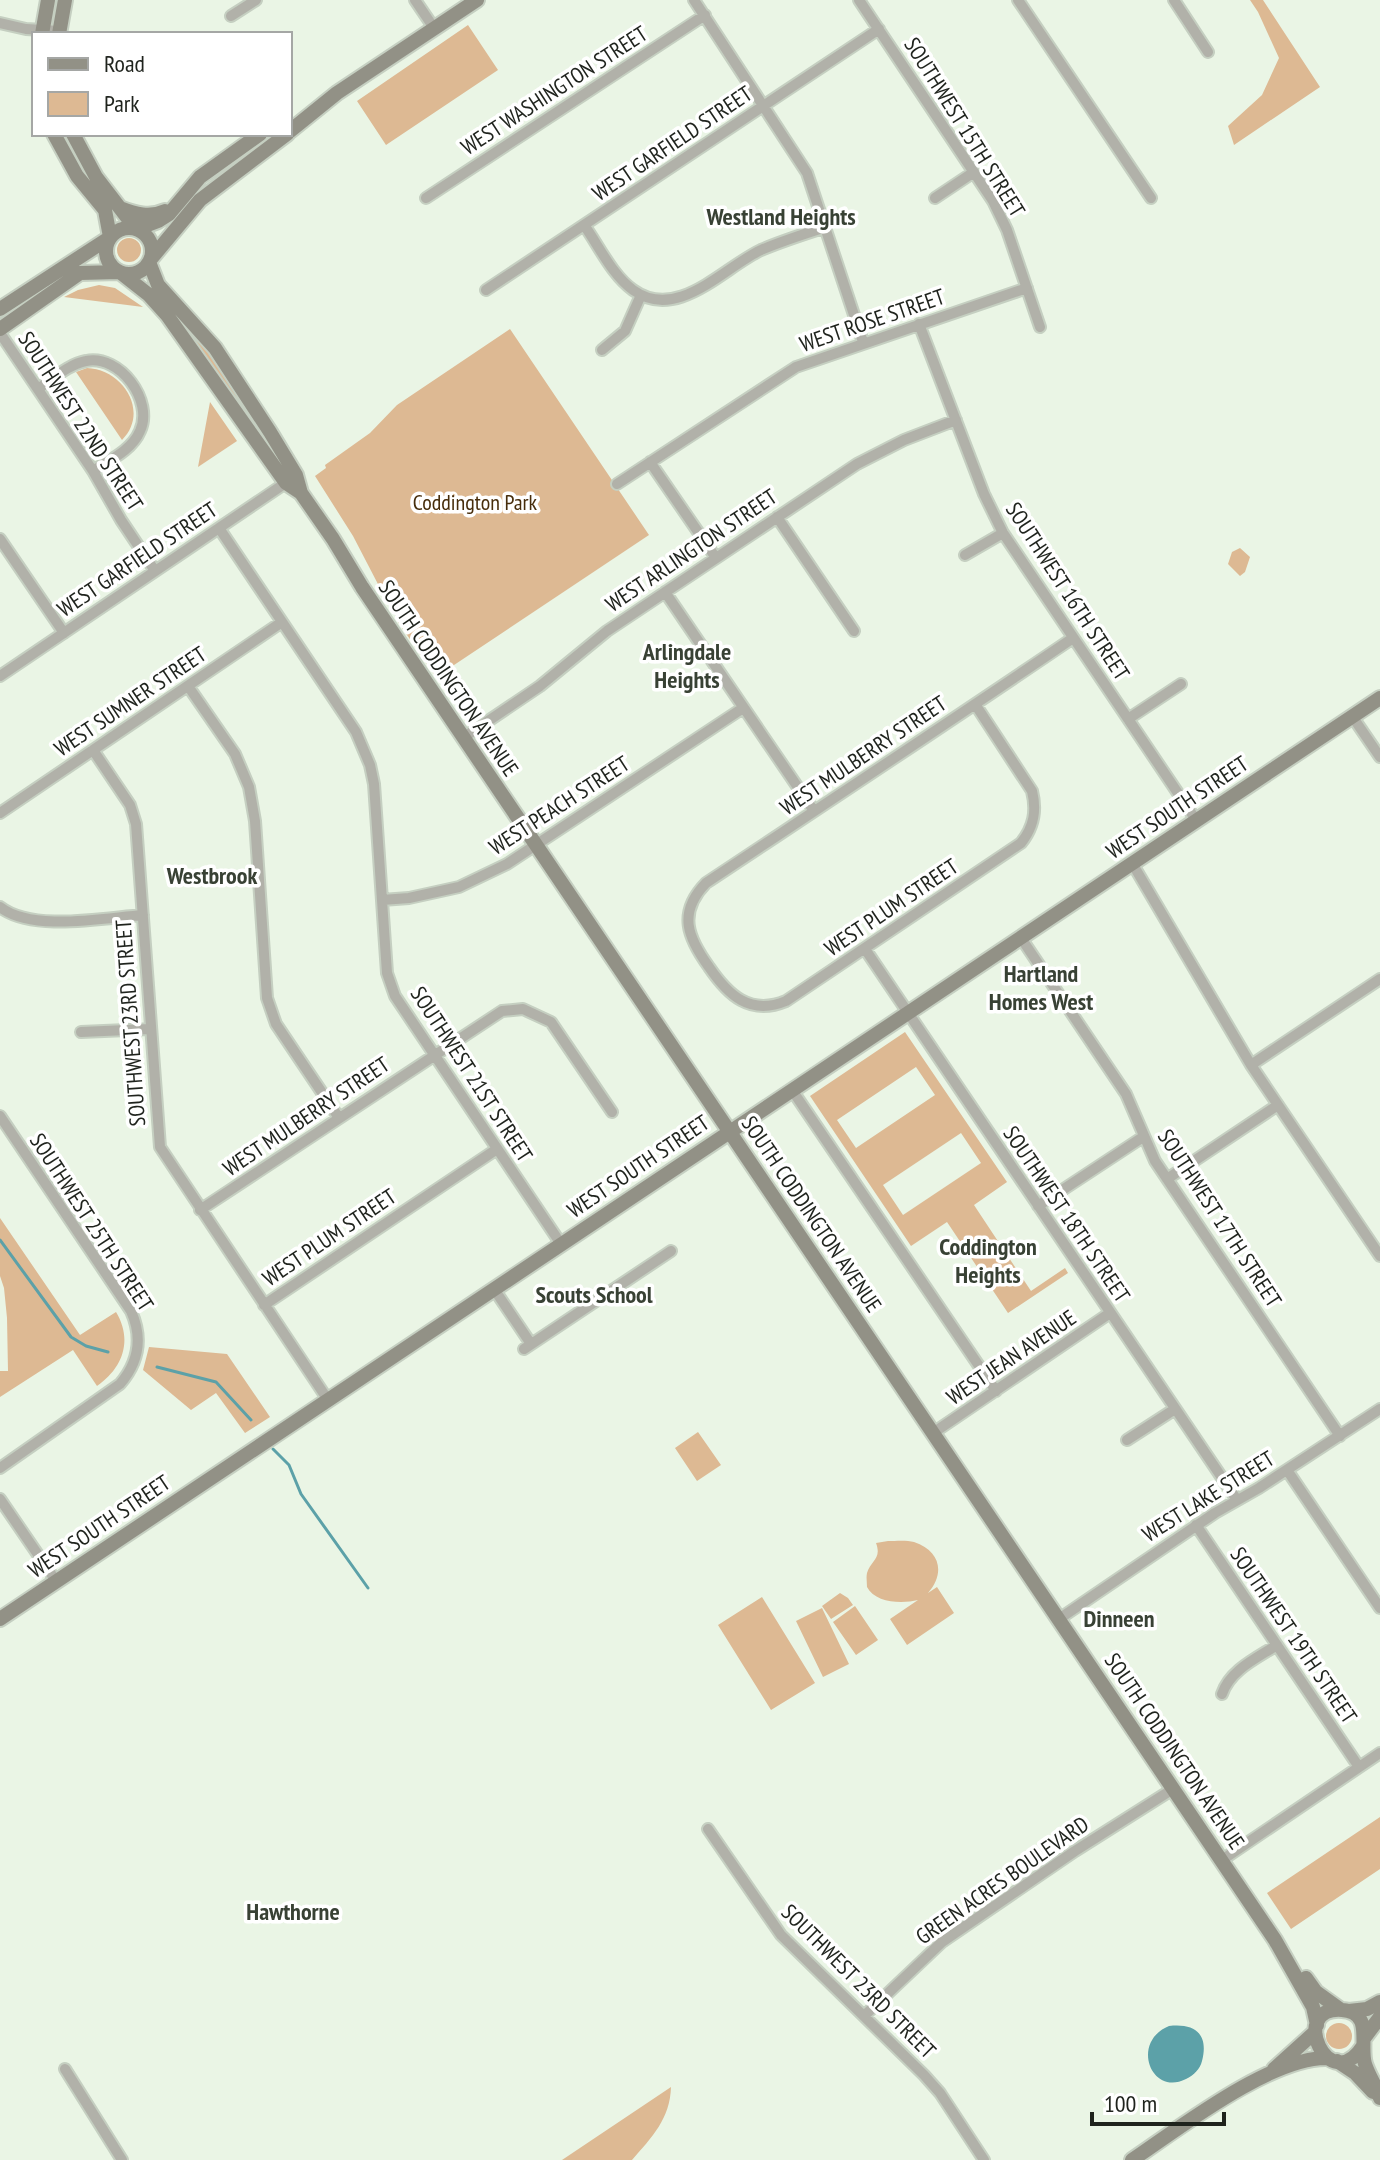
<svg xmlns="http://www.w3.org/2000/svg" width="1380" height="2160" font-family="'PT Sans Narrow',sans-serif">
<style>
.green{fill:#ddb993;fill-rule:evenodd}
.water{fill:#5ca1a8}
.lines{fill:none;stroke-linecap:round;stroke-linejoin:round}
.stream{stroke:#5ca1a8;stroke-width:3}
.street-casing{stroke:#c5cfc1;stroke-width:14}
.secondary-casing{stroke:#c5cfc1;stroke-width:18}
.street{stroke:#b1b1a9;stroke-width:10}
.secondary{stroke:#929186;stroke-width:14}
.labels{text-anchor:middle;stroke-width:7;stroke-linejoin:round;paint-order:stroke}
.street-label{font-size:22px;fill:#1f231d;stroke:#fff}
.park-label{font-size:22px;fill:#472d0b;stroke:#fff}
.neighbourhood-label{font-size:24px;font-weight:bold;fill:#384134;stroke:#fff}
</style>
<rect width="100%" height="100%" fill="#eaf5e5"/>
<path class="green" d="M1250 0H1263L1320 87 1234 145 1228 126 1262 95 1279 58 1258 12Z
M468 25 498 70 386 145 357 101Z
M117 250a12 12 0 1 1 24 0a12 12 0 1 1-24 0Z
M99 285 115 288 143 307 64 297 78 290Z
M164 297 203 343 241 399 239 400 219 381Z
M510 329 649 535 436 677 396 619 399 616 380 588 353 536 315 476 326 468 325 465 370 433 397 405Z
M87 368C123 369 150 412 122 440L76 372Z
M210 402 237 441 198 467Z
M1240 548 1250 557 1245 572 1240 576 1228 564 1232 552Z
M905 1032 1007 1182 974 1205 1031 1291 1065 1268 1068 1273 1008 1313 947 1222 911 1246 810 1096ZM916 1067 935 1095 856 1148 837 1120ZM961 1133 981 1163 903 1215 883 1185Z
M0 1218 80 1335 116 1312C133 1340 123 1368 97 1386L73 1350 0 1397V1371H8L7 1318 4 1288 0 1276Z
M149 1347 227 1354 270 1417 245 1433 216 1393 191 1410 143 1370Z
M698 1432 721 1465 697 1481 675 1448Z
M888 1541C896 1541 907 1540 914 1542 941 1551 945 1574 928 1593L937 1587 954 1613 907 1645 890 1619 918 1600C902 1604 875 1603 867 1587 867 1582 866 1578 867 1573 871 1560 882 1559 876 1543Z
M840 1593 848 1598 853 1605 831 1619 822 1606Z
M762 1597 815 1683 771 1710 718 1625Z
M855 1606 878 1640 856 1655 833 1622Z
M822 1608 849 1664 823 1677 796 1621Z
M1380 1817V1869L1291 1929 1267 1893Z
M1326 2036a13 13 0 1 1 26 0a13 13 0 1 1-26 0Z
M671 2087C670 2119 652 2137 632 2160H562Z"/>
<path class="water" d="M1169 2026C1195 2023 1209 2034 1202 2061 1200 2069 1194 2075 1186 2079 1151 2097 1130 2042 1169 2026Z"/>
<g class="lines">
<path class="stream" d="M0 1240 71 1337 86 1346 108 1352
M157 1367 216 1382 251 1420
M273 1449 289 1465 301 1494 368 1588"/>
<defs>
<path id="street" d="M415 0 434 28
M694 0 807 173 863 342
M859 0 993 201 1007 230 1040 327
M1018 0 1151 198
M1174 0 1208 52
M231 16 256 0
M0 23 26 29 59 31
M426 198 705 15
M935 198 974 172
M584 225C599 246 612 275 633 290 677 322 723 268 761 250 782 241 804 234 826 227
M486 290 879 29
M919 324 984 494 1003 533 1196 820
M0 333 93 471 121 520 155 571
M602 350 625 331 641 295
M38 389C53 379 69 364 86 361 120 354 154 401 140 431 132 450 110 460 93 471
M650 462 716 558
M617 484 796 367 1027 288
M777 517 854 631
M219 528 356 732 370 765 374 784 387 973 395 996 561 1244
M0 539 64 633
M965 555 1003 533
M665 592 814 811
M0 676 290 480
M188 686 235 754 249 787 255 821 267 998 276 1024 339 1118
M975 704 1032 791C1037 811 1034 827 1021 843L786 1001C750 1016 728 995 709 967 688 938 677 913 706 883 828 802 951 721 1073 638
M1352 716 1380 757
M1128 719 1181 684
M463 738 540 686 607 631 857 464 904 440 956 420
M93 750 130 805 136 824 160 1147 328 1400
M0 813 282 622
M1132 863 1251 1065 1380 1256
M382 900 409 898 459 887 507 864 743 708
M0 907C32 932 103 918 143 915
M1021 938 1126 1094 1155 1161 1340 1436
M865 949 1237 1500
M81 1032 150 1029
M1251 1065 1380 979
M792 1090 996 1391
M0 1116 131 1311C143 1338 139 1362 120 1384L0 1468
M1167 1179 1278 1105
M1038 1206 1143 1137
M200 1210 502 1011 523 1009 551 1022 612 1112
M494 1289 531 1344
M264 1305 497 1149
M524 1349 671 1251
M933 1433 1110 1313
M1127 1440 1175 1409
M1287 1470 1380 1608
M0 1499 56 1581
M1196 1525 1359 1767
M1059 1619 1215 1513 1259 1488 1380 1409
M1222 1694C1230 1670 1257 1658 1277 1645
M708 1829 781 1935 924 2075 940 2093 984 2160
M1222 1860 1380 1753
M864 2016 942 1942 1075 1851 1173 1789
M65 2069 122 2160"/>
<path id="secondary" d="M42 34 48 0
M59 34 65 0
M290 131 337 93 477 0
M54 134 77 176 105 210 110 237
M73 134 96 177 136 229
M120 208C135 214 150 218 165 211
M106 251a23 23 0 1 1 46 0a23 23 0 1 1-46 0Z
M137 229 158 221 169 214 200 177 260 134
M150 260 200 200 287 134
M149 262 158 285 215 348 270 432 296 475 301 493 333 539 362 587 1275 1940 1313 2007 1317 2025
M121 273 149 295 167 315 286 483 301 493
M0 309 109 238
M0 329 80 273 119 272
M0 1619 1380 698
M1306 1978 1316 1992 1341 2010
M1349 2011 1367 2009 1380 2002
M1365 2037 1380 2017
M1363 2046C1329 2099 1287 2006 1342 2010 1374 2012 1359 2045 1365 2064 1369 2076 1376 2086 1380 2098
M1337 2061 1355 2073 1373 2092
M1274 2069 1315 2032
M1132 2160C1178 2129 1272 2056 1328 2058"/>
</defs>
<use href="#street" class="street-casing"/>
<use href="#secondary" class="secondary-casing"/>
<use href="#street" class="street"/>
<use href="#secondary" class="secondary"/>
</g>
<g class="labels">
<g class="street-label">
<text transform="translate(554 90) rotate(-33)" y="8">WEST WASHINGTON STREET</text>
<text transform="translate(965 127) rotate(58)" y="8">SOUTHWEST 15TH STREET</text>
<text transform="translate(672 143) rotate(-34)" y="8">WEST GARFIELD STREET</text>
<text transform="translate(872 320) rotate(-19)" y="8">WEST ROSE STREET</text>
<text transform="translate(81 421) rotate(57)" y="8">SOUTHWEST 22ND STREET</text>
<text transform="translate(691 550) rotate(-34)" y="8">WEST ARLINGTON STREET</text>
<text transform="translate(137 559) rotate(-34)" y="8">WEST GARFIELD STREET</text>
<text transform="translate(1068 591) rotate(57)" y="8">SOUTHWEST 16TH STREET</text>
<text transform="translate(449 678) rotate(56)" y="8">SOUTH CODDINGTON AVENUE</text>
<text transform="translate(130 701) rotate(-34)" y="8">WEST SUMNER STREET</text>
<text transform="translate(863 755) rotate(-34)" y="8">WEST MULBERRY STREET</text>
<text transform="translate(559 805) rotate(-33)" y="8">WEST PEACH STREET</text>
<text transform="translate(1177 807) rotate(-34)" y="8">WEST SOUTH STREET</text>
<text transform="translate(891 907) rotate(-34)" y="8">WEST PLUM STREET</text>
<text transform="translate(130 1023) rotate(-94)" y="8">SOUTHWEST 23RD STREET</text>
<text transform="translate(472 1074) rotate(57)" y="8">SOUTHWEST 21ST STREET</text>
<text transform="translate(306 1116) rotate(-34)" y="8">WEST MULBERRY STREET</text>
<text transform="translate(638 1166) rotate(-34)" y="8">WEST SOUTH STREET</text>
<text transform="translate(812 1214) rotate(56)" y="8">SOUTH CODDINGTON AVENUE</text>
<text transform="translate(1067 1214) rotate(56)" y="8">SOUTHWEST 18TH STREET</text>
<text transform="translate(1220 1218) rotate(57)" y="8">SOUTHWEST 17TH STREET</text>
<text transform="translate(92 1222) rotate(57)" y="8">SOUTHWEST 25TH STREET</text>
<text transform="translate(329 1237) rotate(-34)" y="8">WEST PLUM STREET</text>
<text transform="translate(1011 1357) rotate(-34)" y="8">WEST JEAN AVENUE</text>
<text transform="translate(1208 1496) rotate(-32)" y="8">WEST LAKE STREET</text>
<text transform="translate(99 1526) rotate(-34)" y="8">WEST SOUTH STREET</text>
<text transform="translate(1294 1635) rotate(56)" y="8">SOUTHWEST 19TH STREET</text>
<text transform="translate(1175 1751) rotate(56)" y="8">SOUTH CODDINGTON AVENUE</text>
<text transform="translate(1002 1880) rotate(-35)" y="8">GREEN ACRES BOULEVARD</text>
<text transform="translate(859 1981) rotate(45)" y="8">SOUTHWEST 23RD STREET</text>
</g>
<g class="park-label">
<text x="475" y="510">Coddington Park</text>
</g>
<g class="neighbourhood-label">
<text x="781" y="225">Westland Heights</text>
<text x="687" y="660">Arlingdale<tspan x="687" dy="28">Heights</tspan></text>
<text x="212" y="884">Westbrook</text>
<text x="1041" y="982">Hartland<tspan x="1041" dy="28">Homes West</tspan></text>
<text x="988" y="1255">Coddington<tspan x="988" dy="28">Heights</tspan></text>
<text x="594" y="1303">Scouts School</text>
<text x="1119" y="1627">Dinneen</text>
<text x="293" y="1920">Hawthorne</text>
</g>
</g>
<rect x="32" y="32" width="260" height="104" fill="#ffffff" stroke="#a5a7a5" stroke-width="2"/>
<rect x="48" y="58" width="40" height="12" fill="#929186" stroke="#a5a7a5" stroke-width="2"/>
<text x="104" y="72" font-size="24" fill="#1f231d">Road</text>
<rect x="48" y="92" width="40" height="24" fill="#ddb993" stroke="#a5a7a5" stroke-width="2"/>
<text x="104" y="112" font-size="24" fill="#1f231d">Park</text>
<path d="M1092 2112v12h132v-12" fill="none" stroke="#1f231d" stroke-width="4"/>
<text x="1104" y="2112" font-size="24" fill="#1f231d" stroke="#ffffff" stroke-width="6" paint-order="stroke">100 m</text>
</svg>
